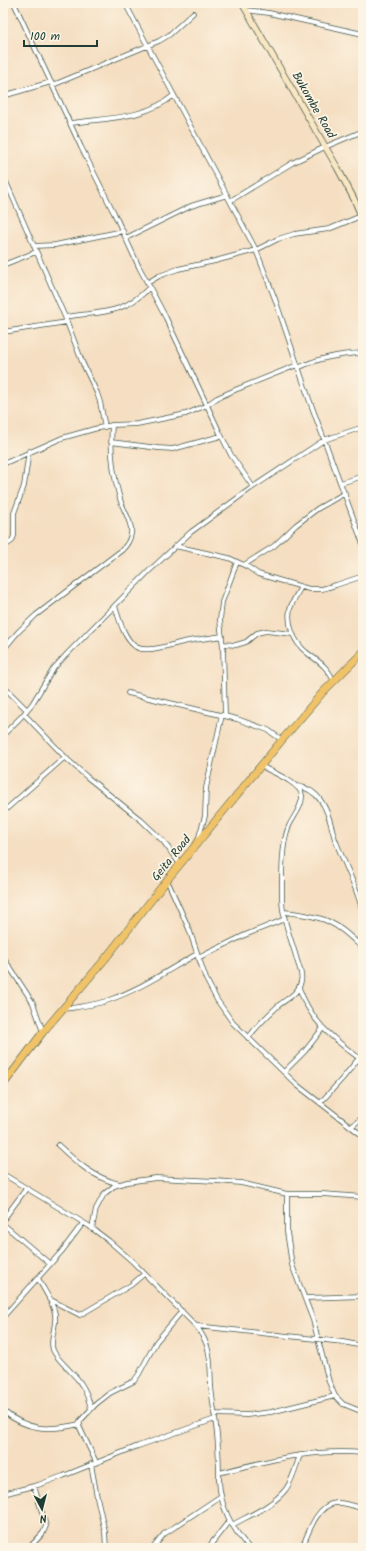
<svg xmlns="http://www.w3.org/2000/svg" width="366" height="1551" font-family="Kalam,sans-serif">
<style>
.lines{fill:none;stroke-linecap:round;stroke-linejoin:round}
.street-casing{stroke:#3f5549;stroke-width:5.5}
.secondary-casing{stroke:#3f5549;stroke-width:7}
.highway-casing{stroke:#3f5549;stroke-width:8}
.street{stroke:#fff;stroke-width:4}
.secondary{stroke:#f9e7c3;stroke-width:5.5}
.highway{stroke:#f0c369;stroke-width:7}
.labels{text-anchor:middle;stroke-width:3.5;stroke-linejoin:round;paint-order:stroke}
.street-label{font-size:12px;fill:#1f3d34;stroke:#fcf5e5}
</style>
<rect width="100%" height="100%" fill="#fcf5e5"/>
<filter id="ink" filterUnits="userSpaceOnUse"><feTurbulence type="fractalNoise" baseFrequency=".025" numOctaves="2"/><feDisplacementMap in="SourceGraphic" scale="8" xChannelSelector="R" yChannelSelector="G"/><feConvolveMatrix kernelMatrix="1 2 1 2 8 2 1 2 1" color-interpolation-filters="sRGB"/></filter>
<filter id="wash" filterUnits="userSpaceOnUse"><feTurbulence type="fractalNoise" baseFrequency=".012" numOctaves="4" result="noise"/><feDisplacementMap in="SourceGraphic" scale="16" xChannelSelector="R" yChannelSelector="G"/><feGaussianBlur stdDeviation="0.9" result="paint"/><feColorMatrix in="noise" values="0 0 0 0 0 0 0 0 0 0 0 0 0 0 0 0 0 1.4 0 .05"/><feComposite in="paint" operator="in"/></filter>
<g filter="url(#wash)">
<rect width="100%" height="100%" fill="#f5dec1"/>
</g>
<g filter="url(#ink)">
<g class="lines">
<defs>
<path id="street" d="M14 3 81 147 114 213 139 267 166 318 220 433 231 455 253 487
M125 3 256 250 275 299 309 399 363 544
M246 10 269 13 363 34
M53 85 159 41 169 35 193 13
M3 96 51 82
M71 123C106 118 146 119 174 95
M3 175 65 317 83 364 97 393 100 402 105 427
M230 201 292 163 325 147 363 131
M126 238 191 206 227 195
M34 246 55 245 123 231
M3 265 36 252
M147 283 159 276 178 269 215 261 256 250 278 239 294 234 329 229 361 216
M65 317C100 311 122 316 150 287
M3 332 67 322
M298 368C318 358 341 354 363 353
M111 442 158 448 173 449 221 436
M3 464 62 438 94 429 112 425 137 424 186 414 207 405 217 398 235 390 297 365
M341 483 363 476
M175 546 229 558 248 567 258 574 309 589H322L336 585 363 576
M3 547 12 541 14 536V513L24 486 29 451
M244 565 274 546 296 525 317 509 345 493
M301 587C297 594 292 602 290 609 287 625 294 642 306 652 320 663 325 664 334 681
M115 606C119 619 124 639 136 647 148 654 175 643 188 641 199 639 211 638 222 636
M223 644 236 645 246 642 257 633 266 631 293 634
M3 650 18 632 36 615 122 550C126 546 130 540 131 534 133 523 123 510 120 499 113 475 110 450 112 425
M3 686 27 710
M128 693 237 719 268 730 282 740
M24 714 68 760 87 777 141 820 163 841 180 864
M225 716 223 648 220 620 222 602 237 562
M3 735 21 717 32 704 54 668 66 655 149 571 191 532 250 489 324 440 363 427
M296 786C306 787 315 792 321 801 329 811 331 827 335 839 344 864 358 888 363 914
M3 812 65 757
M198 840 205 816 206 788 222 715
M167 880 189 929 206 979 217 1000 233 1023 297 1085 363 1136
M284 912C322 916 336 920 363 949
M358 944 363 930
M3 957 33 1003 43 1032
M198 958 245 935 285 919
M299 988C312 1024 334 1039 363 1061
M64 1009C79 1007 95 1005 109 1000 141 989 168 970 197 954
M248 1038C257 1026 268 1015 279 1005 288 998 299 993 301 981 303 975 299 967 297 960 292 941 282 919 282 898 282 880 281 843 289 826 293 817 303 806 302 795 300 783 272 772 261 766
M284 1072 305 1051 323 1028
M320 1103 342 1079 359 1058
M351 1127 363 1117
M58 1145C77 1163 93 1177 119 1184
M3 1174 89 1226 109 1241 132 1261 196 1326C212 1346 210 1362 211 1386 213 1407 217 1427 218 1447 219 1458 219 1469 219 1480 220 1507 232 1528 249 1548
M287 1194V1232L292 1265 313 1320 329 1382 335 1396 343 1404 363 1412
M3 1220 26 1189
M3 1224 50 1264
M92 1229 96 1209 104 1194 114 1186 127 1182 156 1178 216 1181 241 1183 287 1194H323L363 1197
M38 1278C43 1289 53 1301 55 1314 57 1326 49 1339 53 1350 57 1359 65 1365 71 1372 82 1382 88 1394 91 1409
M306 1298 363 1296
M49 1299 80 1315 131 1285 144 1274
M3 1317 62 1251 83 1223
M197 1326 343 1342 363 1346
M3 1411C28 1431 49 1431 80 1424
M214 1414 247 1415 271 1412 335 1396
M96 1462 79 1426 80 1421 96 1404 110 1393 134 1381 139 1374 156 1342 182 1311
M91 1464 97 1497 105 1532 106 1548
M219 1473C266 1461 314 1448 363 1453
M3 1494 38 1485 63 1476 138 1446 215 1419
M232 1525C250 1515 273 1506 286 1489 293 1479 296 1466 300 1455
M29 1548 43 1533 46 1526 34 1486
M153 1548 164 1534 221 1496
M208 1548 229 1521
M302 1548C308 1534 317 1504 336 1503 345 1502 354 1506 363 1509"/>
<path id="secondary" d="M242 3 337 167 354 199 363 220"/>
<path id="highway" d="M3 1085 43 1032 105 959 167 880 282 740 323 692 363 652"/>
</defs>
<use href="#street" class="street-casing"/>
<use href="#secondary" class="secondary-casing"/>
<use href="#highway" class="highway-casing"/>
<use href="#street" class="street"/>
<use href="#secondary" class="secondary"/>
<use href="#highway" class="highway"/>
</g>
</g>
<g class="labels">
<g class="street-label">
<text transform="translate(314 105) rotate(60)" y="4">Bukombe Road</text>
<text transform="translate(171 858) rotate(-51)" y="4">Geita Road</text>
</g>
</g>
<rect width="366" height="1551" fill="none" stroke="#fcf5e5" stroke-width="16"/>
<g transform="translate(42 1509) rotate(173)" stroke="#fcf5e5" stroke-width="3" paint-order="stroke">
<path d="M0-3L7 15L0 10L-7 15Z" fill="#1f3d34"/>
<text y="-6" font-size="11" font-weight="bold" text-anchor="middle" fill="#1f3d34">N</text>
</g>
<path d="M24 40v6h73v-6" fill="none" stroke="#1f3d34" stroke-width="2"/>
<text x="30" y="40" font-size="12" fill="#1f3d34" stroke="#fcf5e5" stroke-width="3" paint-order="stroke">100 m</text>
</svg>
